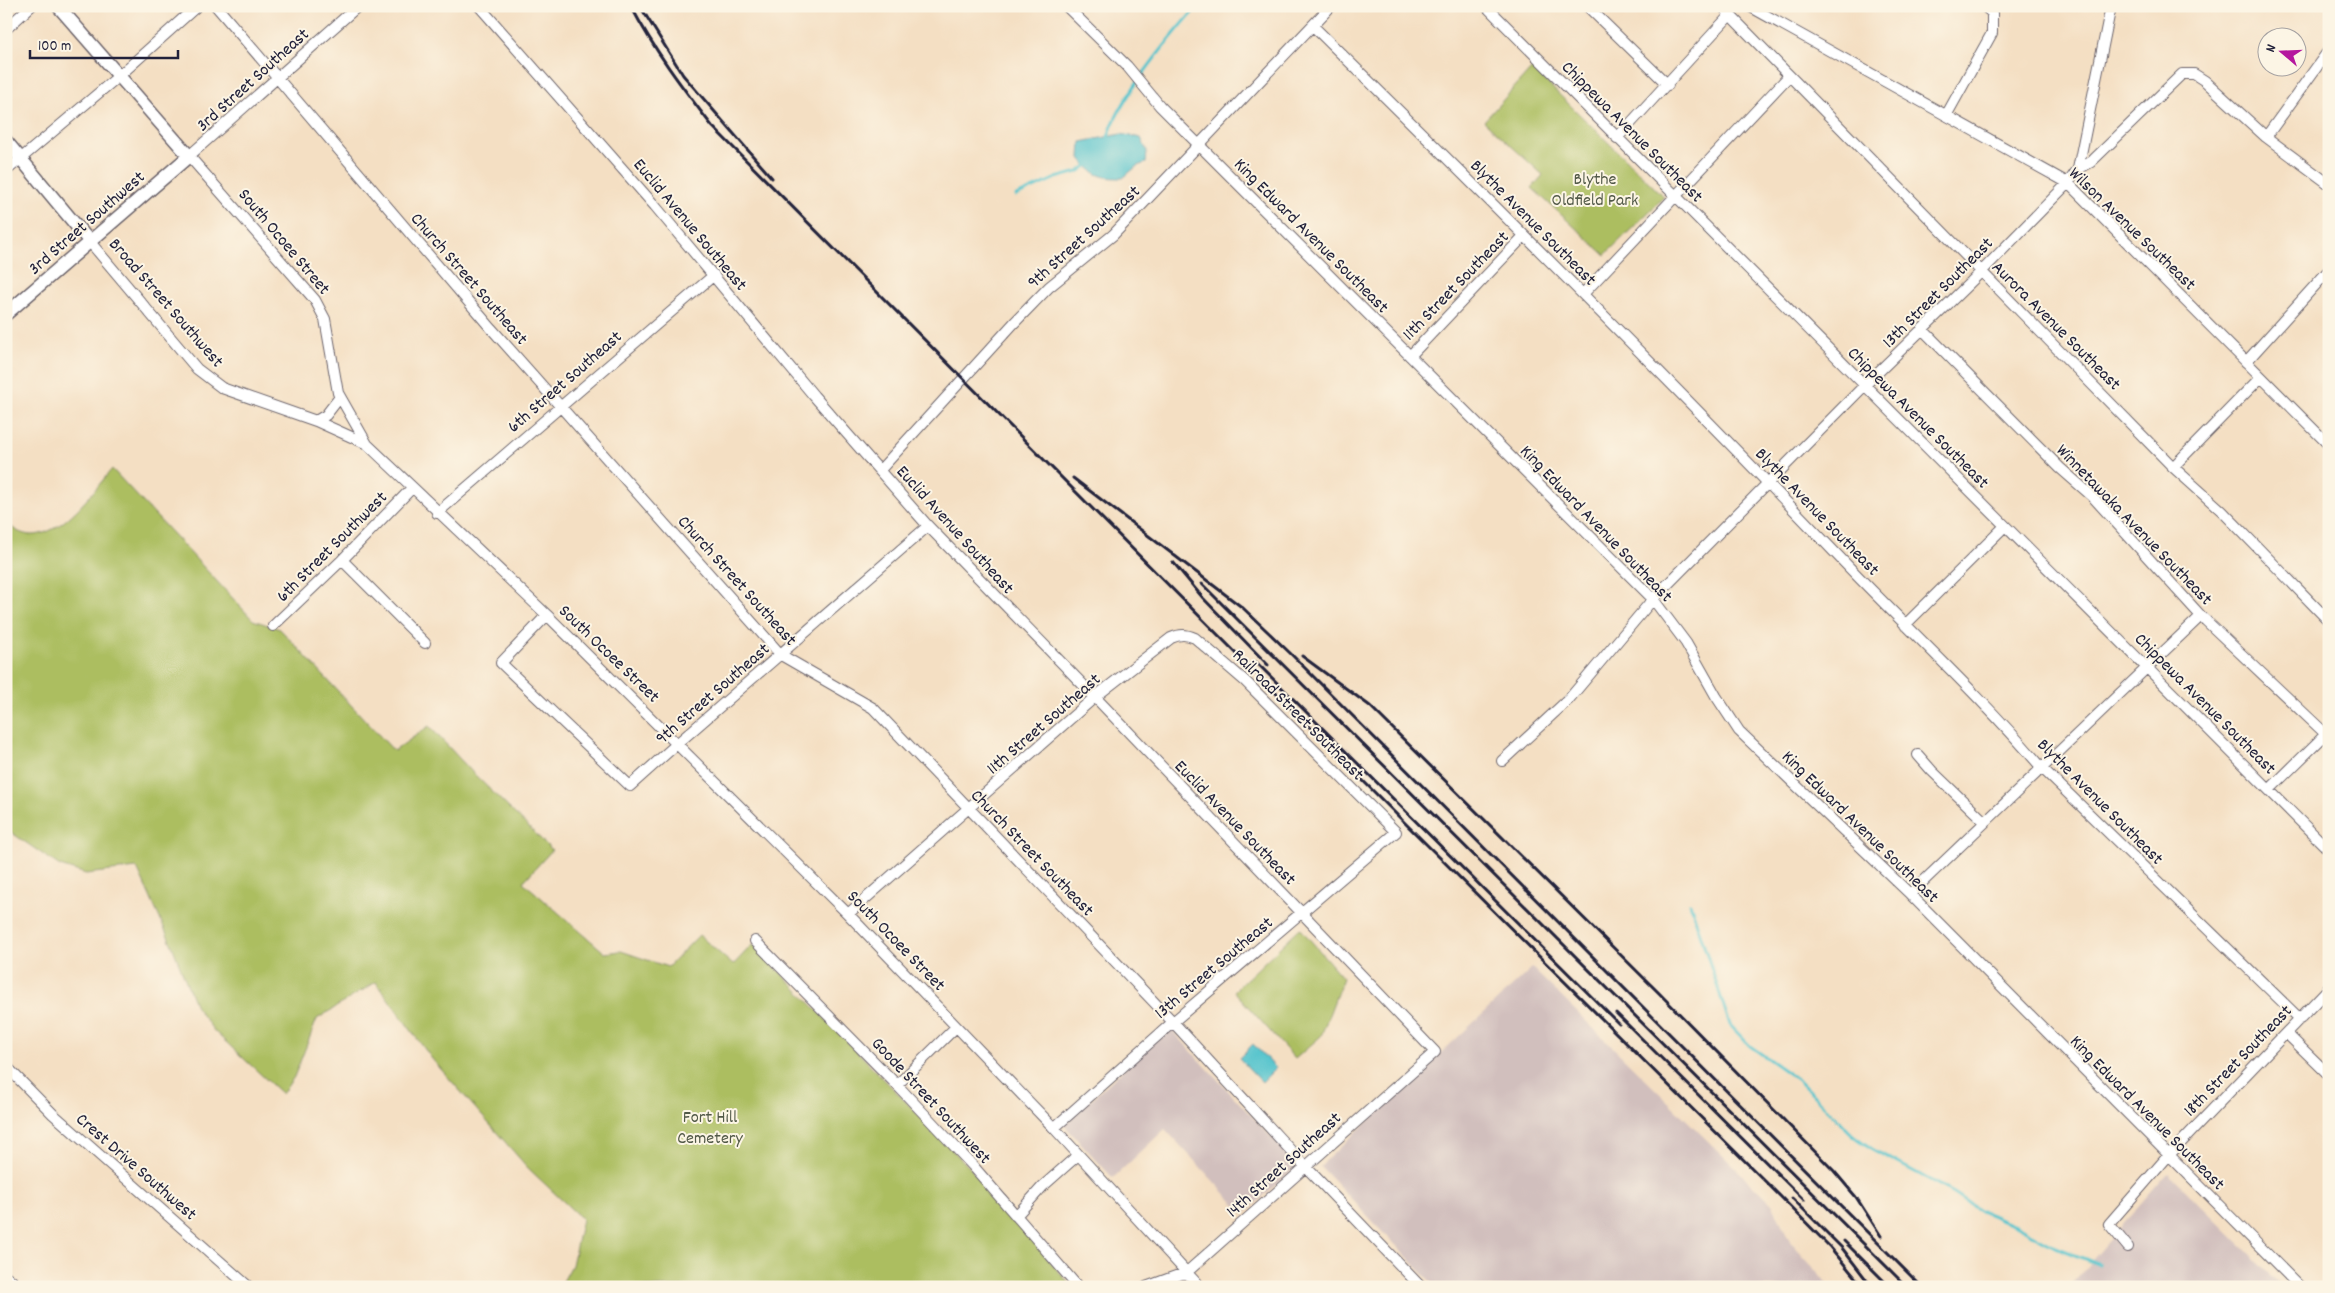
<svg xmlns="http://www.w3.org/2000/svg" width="2335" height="1293" font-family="Dekko,sans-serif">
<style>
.industrial{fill:#d1bfbd}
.green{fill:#acbe61;stroke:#67704e}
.water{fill:#57c4cd;stroke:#3c7384}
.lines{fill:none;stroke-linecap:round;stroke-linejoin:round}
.stream{stroke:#57c4cd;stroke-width:3}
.minor-casing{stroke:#6c646b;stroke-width:12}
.major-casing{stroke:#6c646b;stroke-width:15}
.minor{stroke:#fff;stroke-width:10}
.major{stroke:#fff;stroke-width:12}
.rail{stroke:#22223b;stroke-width:3}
.labels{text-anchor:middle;stroke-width:4;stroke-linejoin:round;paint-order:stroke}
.street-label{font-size:18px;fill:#22223b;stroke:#fcf5e5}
.park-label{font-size:18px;fill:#525948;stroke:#fcf5e5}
</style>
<rect width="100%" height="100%" fill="#fcf5e5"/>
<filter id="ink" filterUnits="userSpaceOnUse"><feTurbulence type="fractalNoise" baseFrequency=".02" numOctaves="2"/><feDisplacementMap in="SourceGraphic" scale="10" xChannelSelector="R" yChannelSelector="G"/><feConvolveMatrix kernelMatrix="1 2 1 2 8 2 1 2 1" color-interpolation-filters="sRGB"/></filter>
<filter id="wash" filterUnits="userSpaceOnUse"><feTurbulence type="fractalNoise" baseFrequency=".0096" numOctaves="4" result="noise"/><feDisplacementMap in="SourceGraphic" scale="20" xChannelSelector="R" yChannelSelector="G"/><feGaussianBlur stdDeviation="1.12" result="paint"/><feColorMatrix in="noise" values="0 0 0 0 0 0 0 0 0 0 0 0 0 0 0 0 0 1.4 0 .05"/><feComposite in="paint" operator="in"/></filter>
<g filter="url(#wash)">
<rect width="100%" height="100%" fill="#f4dfc3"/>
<path class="industrial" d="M1532 968 1772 1204 1791 1243 1831 1287H1436L1320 1166Z
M1169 1027 1297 1165 1244 1214 1165 1129 1113 1178 1064 1125Z
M2168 1173 2283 1287H2069Z"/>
<path class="green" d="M1532 68 1664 197 1605 255 1532 188 1543 175 1484 121Z
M112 469 253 620 280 629 394 751 429 726 474 774 552 850 523 882 605 953 621 951 668 967 699 935 733 965 753 944 970 1168 1072 1287H560L572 1265 582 1219 528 1168 432 1059 376 982 317 1019 294 1077 282 1094 214 1031 196 1007 171 943 137 868 86 874 60 866 6 829V522C44 563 89 496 112 469Z
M1300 928 1343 978 1321 1036 1295 1059 1234 991Z"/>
<path class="water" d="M1121 134 1141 138 1147 151 1146 163 1137 166 1123 178C1101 178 1094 176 1080 158L1081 142Z
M1253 1044 1276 1068 1262 1082 1239 1058Z"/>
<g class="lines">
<path class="stream" d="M1108 137C1120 97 1169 39 1198 6
M1016 196 1056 178 1078 172 1088 165
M1690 903 1730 1025 1750 1046 1798 1080 1853 1135 1872 1149 1954 1193 1981 1211 2017 1226 2055 1247 2100 1265"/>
</g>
</g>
<g filter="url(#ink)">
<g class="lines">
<defs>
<path id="minor" d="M216 6 490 327 781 655 873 708 1173 1022 1305 1166 1421 1287
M358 6 189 156 315 300 325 319 338 393 367 444 547 615 848 914 1054 1128 1200 1287
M479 6 655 206 814 396 928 526 1095 697 1435 1052 1187 1272 1146 1287
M1066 6 1127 66 1160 106 1653 599 1686 643 1716 696 1739 731 1910 894 2300 1287
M1486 6 2329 850
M1587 6 1668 85
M1723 6 1730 15 2173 467 2222 511 2329 621
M1749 6 2068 183 2329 445
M1313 26C1492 202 1669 379 1843 561 1909 630 1980 695 2042 768L2300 1019
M6 29 31 6
M1947 114 1992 33V13L1984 6
M2266 137 2329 50
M1617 138 1730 15
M2078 169 2111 6
M6 171 120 75 197 6
M90 242 197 369 222 388 316 421 367 444
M1583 294 1789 76
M1922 329 2060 468 2092 496 2201 616 2329 737
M1410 356 1524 236
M2246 362 2329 270
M316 421 326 415 340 397
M2173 467 2261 377
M880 470 1014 323 1049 287 1113 235 1331 6
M437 513 714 275
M342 560 425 643
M547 615 501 663 630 786 678 743 928 526
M1905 625 2004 527
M273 626 342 560 412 488
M1918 755 1932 771 1985 822
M1502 761 1569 699 1653 599 1865 385 1981 272 2068 183 2078 169 2091 162 2182 74H2194L2205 81 2266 137 2329 184
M2269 790 2326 734
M1910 894 2201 616
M848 914 1095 697 1171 638C1180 634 1186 634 1195 638L1245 681 1396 832 1173 1022 1054 1128
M755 941 897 1085 973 1166 1078 1287
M2286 1033 2329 1075
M6 1066 53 1114 249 1287
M897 1085 956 1027
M1016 1216 1043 1186 1078 1155
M2128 1247 2109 1224 2168 1156 2329 988
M6 1276 19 1287"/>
<path id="major" d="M6 141 90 242
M6 314 189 156 58 6"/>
</defs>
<use href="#minor" class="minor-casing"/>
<use href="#major" class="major-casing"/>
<use href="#minor" class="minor"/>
<use href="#major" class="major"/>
<path class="rail" d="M631 6C654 50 682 87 712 126L1411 829 1781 1197 1830 1247 1863 1287
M640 6 683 75 772 178
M1073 478 1243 608 1290 653 1922 1287
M1173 562 1203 598 1268 665
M1202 584 1907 1287
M1302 656 1370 706 1659 993 1834 1171 1856 1197 1881 1236
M1256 662 1619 1024
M1616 1013 1804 1200
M1792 1198 1842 1248 1872 1287
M1844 1241 1890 1287"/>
</g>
</g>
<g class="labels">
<g class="street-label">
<text transform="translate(252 79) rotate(-42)" y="6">3rd Street Southeast</text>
<text transform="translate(1633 131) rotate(45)" y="6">Chippewa Avenue Southeast</text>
<text transform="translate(86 222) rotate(-41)" y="6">3rd Street Southwest</text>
<text transform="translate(1534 222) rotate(45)" y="6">Blythe Avenue Southeast</text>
<text transform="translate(691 224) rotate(50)" y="6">Euclid Avenue Southeast</text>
<text transform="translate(2133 228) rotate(44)" y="6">Wilson Avenue Southeast</text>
<text transform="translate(1312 235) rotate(45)" y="6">King Edward Avenue Southeast</text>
<text transform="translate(1083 236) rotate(-42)" y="6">9th Street Southeast</text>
<text transform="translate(285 241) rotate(50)" y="6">South Ocoee Street</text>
<text transform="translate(470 278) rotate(49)" y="6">Church Street Southeast</text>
<text transform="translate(1455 285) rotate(-46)" y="6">11th Street Southeast</text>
<text transform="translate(1937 292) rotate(-45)" y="6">13th Street Southeast</text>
<text transform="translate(167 302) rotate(49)" y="6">Broad Street Southwest</text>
<text transform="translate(2057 325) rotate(45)" y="6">Aurora Avenue Southeast</text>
<text transform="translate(564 381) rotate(-41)" y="6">6th Street Southeast</text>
<text transform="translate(1919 417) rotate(45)" y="6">Chippewa Avenue Southeast</text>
<text transform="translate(1818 511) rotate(46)" y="6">Blythe Avenue Southeast</text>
<text transform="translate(1597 523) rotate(46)" y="6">King Edward Avenue Southeast</text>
<text transform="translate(2135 524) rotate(46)" y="6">Winnetawaka Avenue Southeast</text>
<text transform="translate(956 529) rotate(48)" y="6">Euclid Avenue Southeast</text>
<text transform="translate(331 546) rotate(-45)" y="6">6th Street Southwest</text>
<text transform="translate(738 580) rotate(48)" y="6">Church Street Southeast</text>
<text transform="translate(610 653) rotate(44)" y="6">South Ocoee Street</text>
<text transform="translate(712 693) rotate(-41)" y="6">9th Street Southeast</text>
<text transform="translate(2206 703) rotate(45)" y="6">Chippewa Avenue Southeast</text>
<text transform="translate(1299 714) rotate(45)" y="6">Railroad Street Southeast</text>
<text transform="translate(1043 723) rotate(-41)" y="6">11th Street Southeast</text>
<text transform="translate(2101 801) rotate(45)" y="6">Blythe Avenue Southeast</text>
<text transform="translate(1236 822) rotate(46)" y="6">Euclid Avenue Southeast</text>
<text transform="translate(1861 826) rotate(44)" y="6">King Edward Avenue Southeast</text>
<text transform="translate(1033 852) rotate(46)" y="6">Church Street Southeast</text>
<text transform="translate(897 940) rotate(46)" y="6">South Ocoee Street</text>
<text transform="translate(1213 967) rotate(-40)" y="6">13th Street Southeast</text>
<text transform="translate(2237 1060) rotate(-46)" y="6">18th Street Southeast</text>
<text transform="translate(932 1100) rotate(47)" y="6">Goode Street Southwest</text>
<text transform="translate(2148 1112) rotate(45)" y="6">King Edward Avenue Southeast</text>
<text transform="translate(1283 1164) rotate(-42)" y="6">14th Street Southeast</text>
<text transform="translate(137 1166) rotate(41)" y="6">Crest Drive Southwest</text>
</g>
<g class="park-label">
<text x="1595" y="184">Blythe<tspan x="1595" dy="21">Oldfield Park</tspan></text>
<text x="710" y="1122">Fort Hill<tspan x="710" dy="21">Cemetery</tspan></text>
</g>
</g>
<rect width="2335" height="1293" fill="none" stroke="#fcf5e5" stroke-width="25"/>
<g transform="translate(2282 52) rotate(289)"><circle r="24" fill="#fcf5e5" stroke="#a5a1a1"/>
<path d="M0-4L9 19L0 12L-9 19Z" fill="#b5179e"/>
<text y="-8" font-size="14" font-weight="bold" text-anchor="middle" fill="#22223b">N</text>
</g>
<path d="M30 50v8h148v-8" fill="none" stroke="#22223b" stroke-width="2.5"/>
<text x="38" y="50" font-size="15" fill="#22223b" stroke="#fcf5e5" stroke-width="4" paint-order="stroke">100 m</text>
</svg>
